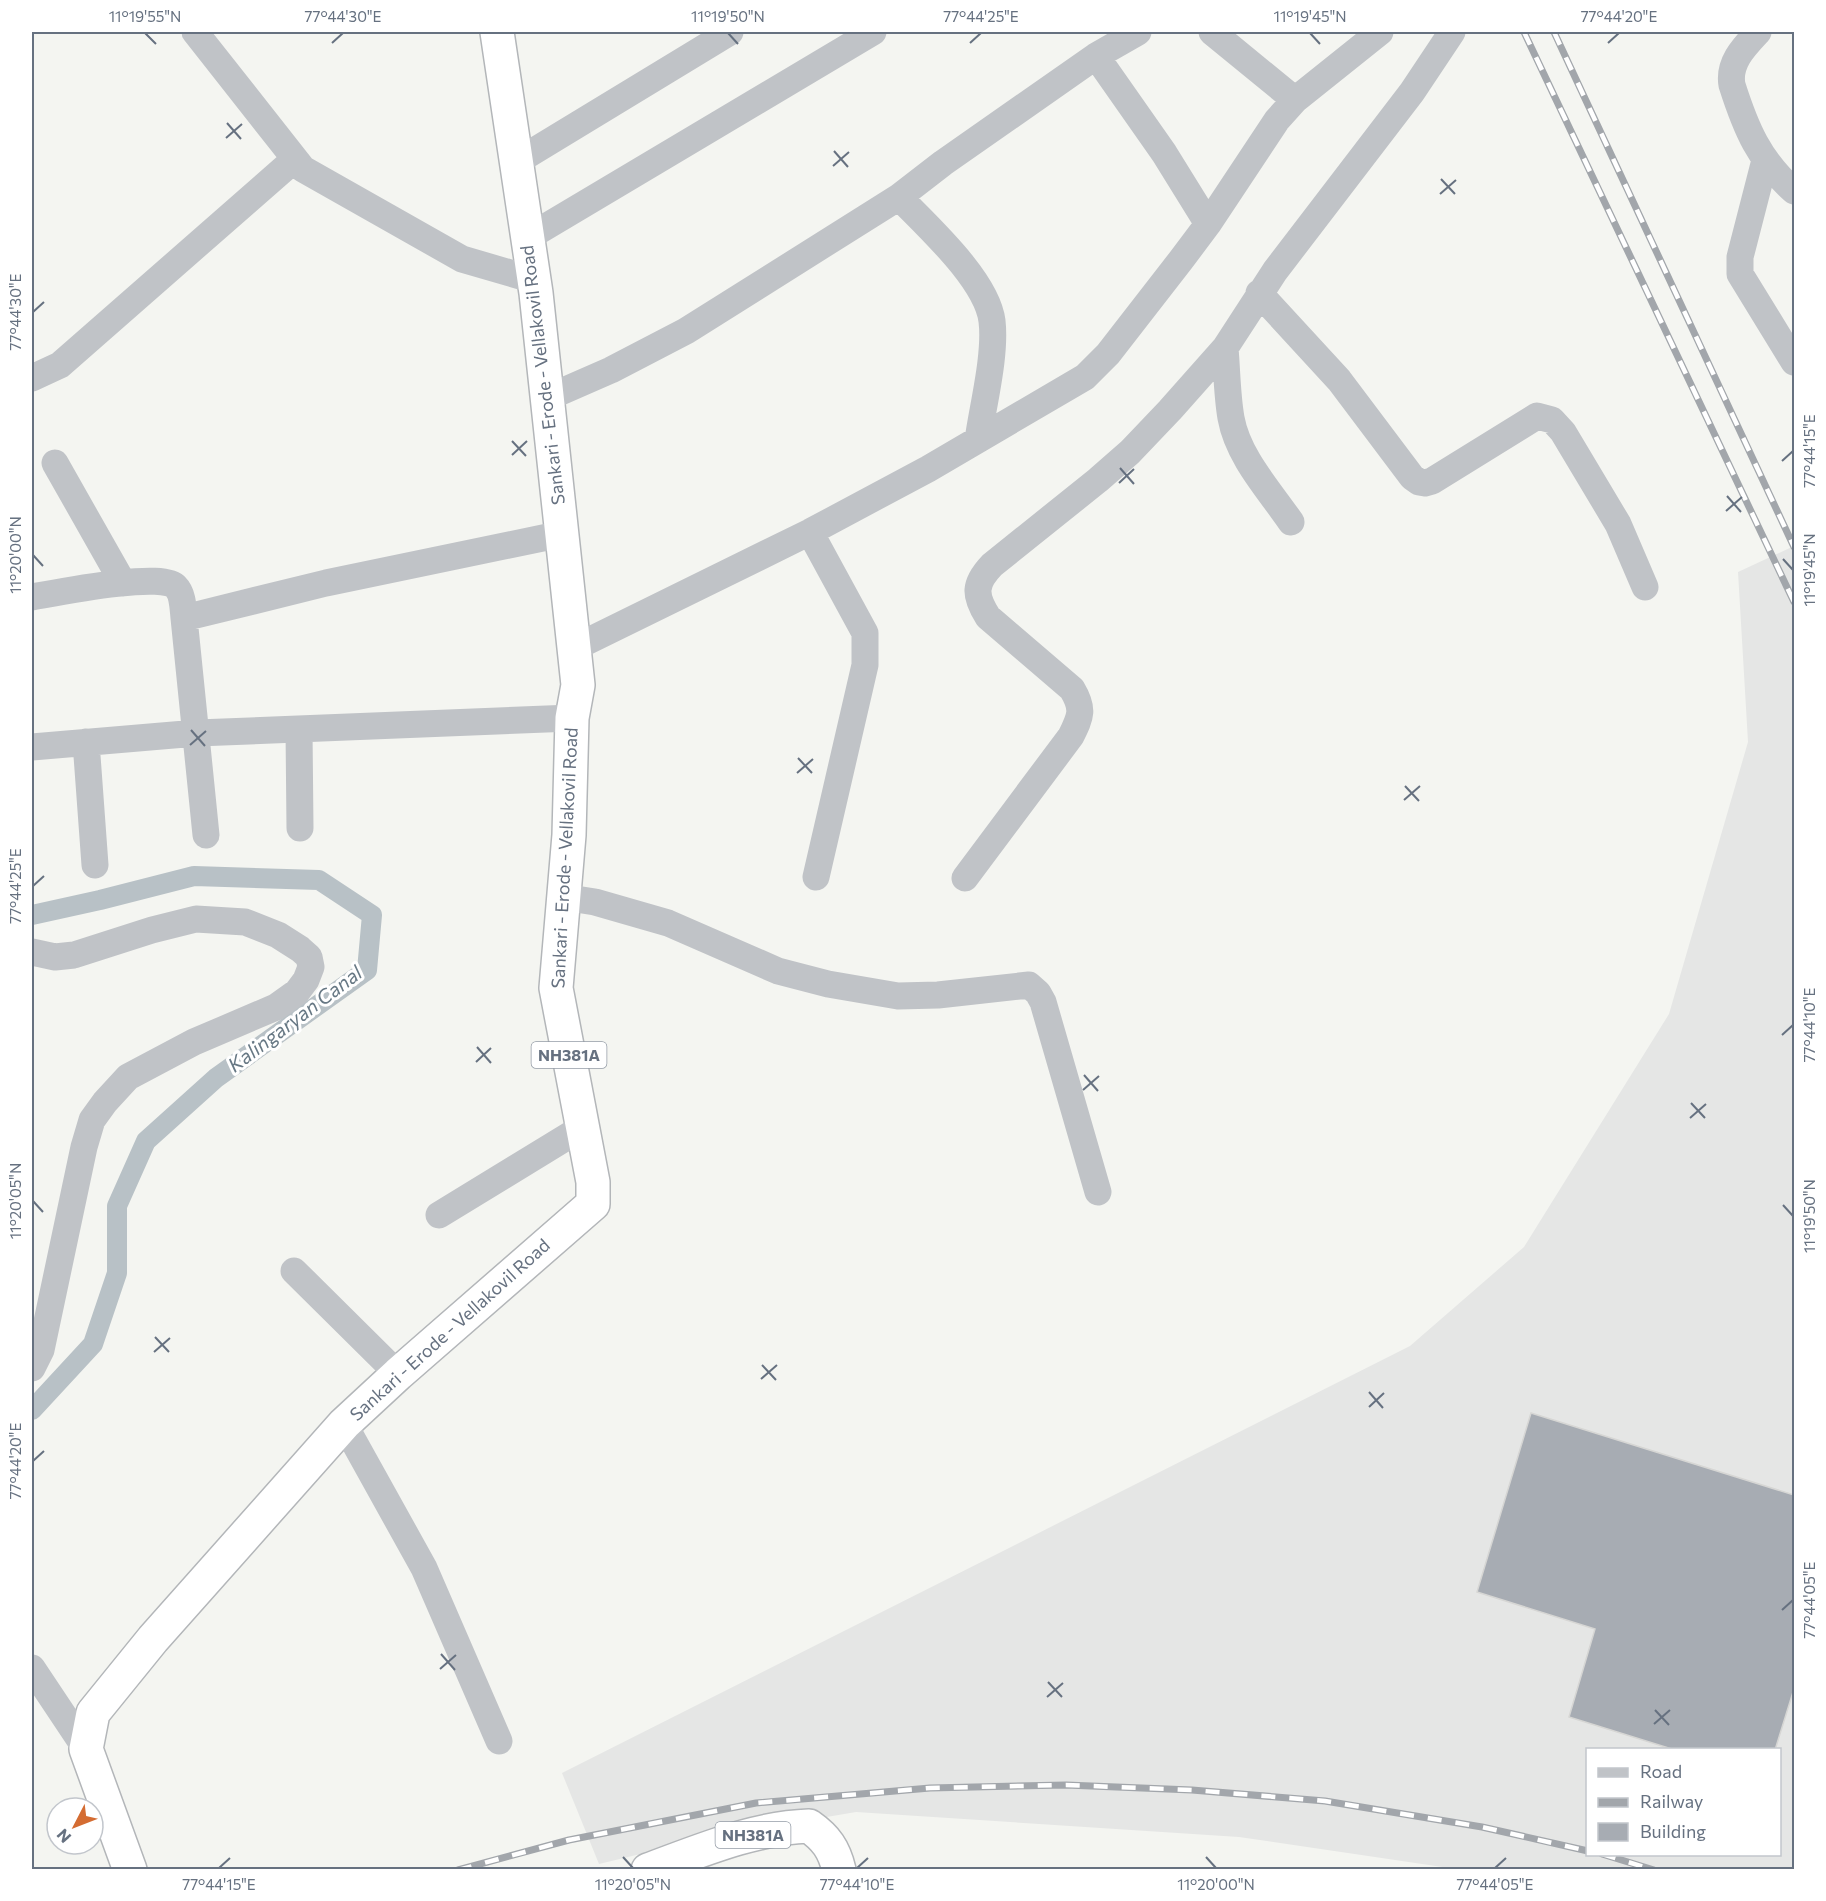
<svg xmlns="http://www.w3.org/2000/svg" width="1826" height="1901" font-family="Commissioner,sans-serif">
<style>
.built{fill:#e5e6e5;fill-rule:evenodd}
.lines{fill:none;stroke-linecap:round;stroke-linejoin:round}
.canal{stroke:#b8c1c6;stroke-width:20}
.building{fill:#a7acb3;stroke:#d6d6d4;stroke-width:1.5}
.highway-casing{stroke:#b3b6b9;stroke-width:36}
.minor{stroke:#c0c3c7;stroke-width:27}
.highway{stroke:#fff;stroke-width:33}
.rail-casing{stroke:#a2a6ab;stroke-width:7}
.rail{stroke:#fff;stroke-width:4.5;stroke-dasharray:14;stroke-linecap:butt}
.ticks{fill:none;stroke:#667180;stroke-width:2}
.labels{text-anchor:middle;stroke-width:6;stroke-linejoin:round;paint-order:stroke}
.shield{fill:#fff;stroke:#949ca6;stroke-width:1.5}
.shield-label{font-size:16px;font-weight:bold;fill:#667180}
.street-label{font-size:18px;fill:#667180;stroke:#fff}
.water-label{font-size:20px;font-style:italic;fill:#677884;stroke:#fff}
.neatline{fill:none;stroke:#667180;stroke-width:2}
.ticks-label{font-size:15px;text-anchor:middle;fill:#667180}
</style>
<rect width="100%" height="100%" fill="#f4f5f1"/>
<path class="built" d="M1794 546V1869H1456L1239 1837 856 1812 715 1836 599 1864 562 1773 1410 1346 1524 1247 1669 1014 1748 742 1738 572ZM1588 1750H1780V1854H1588Z"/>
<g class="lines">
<path class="canal" d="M32 915 100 900 194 876 319 880 372 915 367 970 216 1078 146 1141 117 1206V1273L93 1344 32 1410"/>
</g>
<path class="building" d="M1531 1413 1794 1495V1692H1793L1775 1750H1675L1569 1717 1595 1629 1477 1592Z"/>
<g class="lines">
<defs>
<path id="highway" d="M130 1870 86 1749 93 1713 153 1639 344 1424 398 1374 593 1204V1182L556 988 569 835 572 718 578 685 536 293 497 32
M648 1870C700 1851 753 1828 809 1826 826 1838 834 1849 839 1870"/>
</defs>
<use href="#highway" class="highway-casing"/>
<path class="minor" d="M195 32 303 169 462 259 534 280
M1212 32 1295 100
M1758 32C1744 47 1728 63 1732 85 1746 129 1759 160 1794 191
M1096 56 1164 153 1208 224
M1765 160 1740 257V274L1794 362
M516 162 730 32
M899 197C927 226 987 280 992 321 996 355 983 405 978 440
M527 238 873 32
M1259 293 1339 380 1412 477 1419 482 1425 483 1432 481 1537 416 1552 420 1563 432 1618 524 1645 587
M1225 348C1227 371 1227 395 1231 418 1238 457 1269 490 1291 522
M32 378 60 365 295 159
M547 398 611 370 686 331 899 197 943 163 1096 56 1138 32
M55 463 123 583
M810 532 865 633V665L816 877
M32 597C55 593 163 571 176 587 183 594 183 608 184 618L206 835
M184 618 326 583 562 534
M574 648 810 532 928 469 1085 377 1108 354 1181 260 1208 224 1277 120 1295 100 1380 32
M299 729 300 828
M86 742 95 865
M32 747 197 733 572 718
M965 878 1071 736C1081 716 1084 709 1072 689L988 617C974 595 974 584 992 565L1098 480 1130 452 1170 410 1225 348 1275 271 1412 92 1452 32
M563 897 595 902 668 923 778 971 828 984 898 996 938 995 1029 985 1038 993 1043 1002 1098 1192
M32 952 55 957 74 955 152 930 196 919 245 922 278 935 300 949 309 957 311 967 306 980 297 992 276 1007 194 1042 128 1077 105 1102 92 1120 84 1147 41 1350 32 1368
M439 1215 583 1127
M294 1271 398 1374
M344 1424 424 1568 499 1741
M32 1668 86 1749"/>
<use href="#highway" class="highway"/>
<defs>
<path id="rail" d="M1524 32 1794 602
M1554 32 1794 547
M1602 1854 1654 1870
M458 1870 569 1840 756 1803 930 1788 1066 1785 1192 1790 1325 1801 1482 1827 1588 1851"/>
</defs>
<use href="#rail" class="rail-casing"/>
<use href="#rail" class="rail"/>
</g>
<path class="ticks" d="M145 33 156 44M728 33 738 44M1310 33 1320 44M332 43 343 33M970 43 981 33M1608 43 1619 33M227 123 241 139M226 138 242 124M834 151 848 167M833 166 849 152M1441 179 1455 194M1440 194 1456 180M33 312 44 302M512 441 526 456M512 455 527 441M1782 461 1793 451M1120 468 1134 484M1119 483 1134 469M1727 496 1741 512M1726 511 1742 497M33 555 43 566M1783 559 1793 570M191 730 205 746M190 745 206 731M798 758 812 773M797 773 813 759M1405 786 1419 801M1404 800 1420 786M33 886 44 876M1782 1035 1793 1025M477 1047 491 1063M476 1062 491 1048M1084 1075 1098 1091M1083 1090 1099 1076M1691 1103 1705 1118M1690 1118 1706 1104M33 1201 43 1212M1783 1205 1793 1216M155 1337 169 1352M154 1352 170 1338M762 1365 776 1380M761 1379 777 1365M1369 1392 1383 1408M1369 1407 1384 1393M33 1461 44 1451M1782 1610 1793 1600M441 1654 455 1670M440 1669 456 1655M1048 1682 1062 1697M1047 1697 1063 1683M1655 1710 1669 1725M1654 1724 1670 1710M623 1857 633 1868M1206 1857 1216 1868M219 1868 230 1858M857 1868 868 1858M1495 1868 1506 1858"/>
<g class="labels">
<g class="shield">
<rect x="531.5" y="1042" width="75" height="26" rx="4.5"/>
<rect x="715.5" y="1822" width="75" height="26" rx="4.5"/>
</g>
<g class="shield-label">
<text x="569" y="1061">NH381A</text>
<text x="753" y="1841">NH381A</text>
</g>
<g class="street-label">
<text transform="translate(543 375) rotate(-97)" y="6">Sankari - Erode - Vellakovil Road</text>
<text transform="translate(565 858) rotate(-87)" y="6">Sankari - Erode - Vellakovil Road</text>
<text transform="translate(450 1330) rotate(-42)" y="6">Sankari - Erode - Vellakovil Road</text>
</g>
<g class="water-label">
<text transform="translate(295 1019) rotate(-37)" y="7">Kalingaryan Canal</text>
</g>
</g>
<rect width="1826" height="1901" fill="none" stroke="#ffffff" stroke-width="66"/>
<rect x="1586" y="1748" width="195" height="108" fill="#ffffff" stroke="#c2c6cc" stroke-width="1.5"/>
<rect x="1598" y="1768" width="30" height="9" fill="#c0c3c7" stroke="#c2c6cc" stroke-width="1.5"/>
<text x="1640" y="1778" font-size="18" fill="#667180">Road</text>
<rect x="1598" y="1798" width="30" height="9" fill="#a2a6ab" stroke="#c2c6cc" stroke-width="1.5"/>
<text x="1640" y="1808" font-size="18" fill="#667180">Railway</text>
<rect x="1598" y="1823" width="30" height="18" fill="#a7acb3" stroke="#c2c6cc" stroke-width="1.5"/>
<text x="1640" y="1838" font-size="18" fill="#667180">Building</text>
<g transform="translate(75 1826) rotate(228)"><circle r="28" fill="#ffffff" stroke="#c2c6cc" stroke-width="1.5"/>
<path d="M0-4.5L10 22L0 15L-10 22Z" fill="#d46c32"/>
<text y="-9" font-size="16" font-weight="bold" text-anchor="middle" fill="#667180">N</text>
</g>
<rect x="33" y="33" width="1760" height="1835" class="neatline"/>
<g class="ticks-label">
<text x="145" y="22">11°19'55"N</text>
<text x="343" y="22">77°44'30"E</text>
<text x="728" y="22">11°19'50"N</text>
<text x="981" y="22">77°44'25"E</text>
<text x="1310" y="22">11°19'45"N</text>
<text x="1619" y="22">77°44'20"E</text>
<text transform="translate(16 312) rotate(-90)" y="5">77°44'30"E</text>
<text transform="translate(1810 451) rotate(-90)" y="5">77°44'15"E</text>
<text transform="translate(16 555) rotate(-90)" y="5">11°20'00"N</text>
<text transform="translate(1810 570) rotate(-90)" y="5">11°19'45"N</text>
<text transform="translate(16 886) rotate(-90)" y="5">77°44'25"E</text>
<text transform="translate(1810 1025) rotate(-90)" y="5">77°44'10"E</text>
<text transform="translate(16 1201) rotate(-90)" y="5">11°20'05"N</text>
<text transform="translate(1810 1216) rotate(-90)" y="5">11°19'50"N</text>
<text transform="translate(16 1461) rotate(-90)" y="5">77°44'20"E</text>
<text transform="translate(1810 1600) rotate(-90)" y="5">77°44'05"E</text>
<text x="219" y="1890">77°44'15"E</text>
<text x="633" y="1890">11°20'05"N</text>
<text x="857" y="1890">77°44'10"E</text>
<text x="1216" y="1890">11°20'00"N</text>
<text x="1495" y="1890">77°44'05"E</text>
</g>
</svg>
